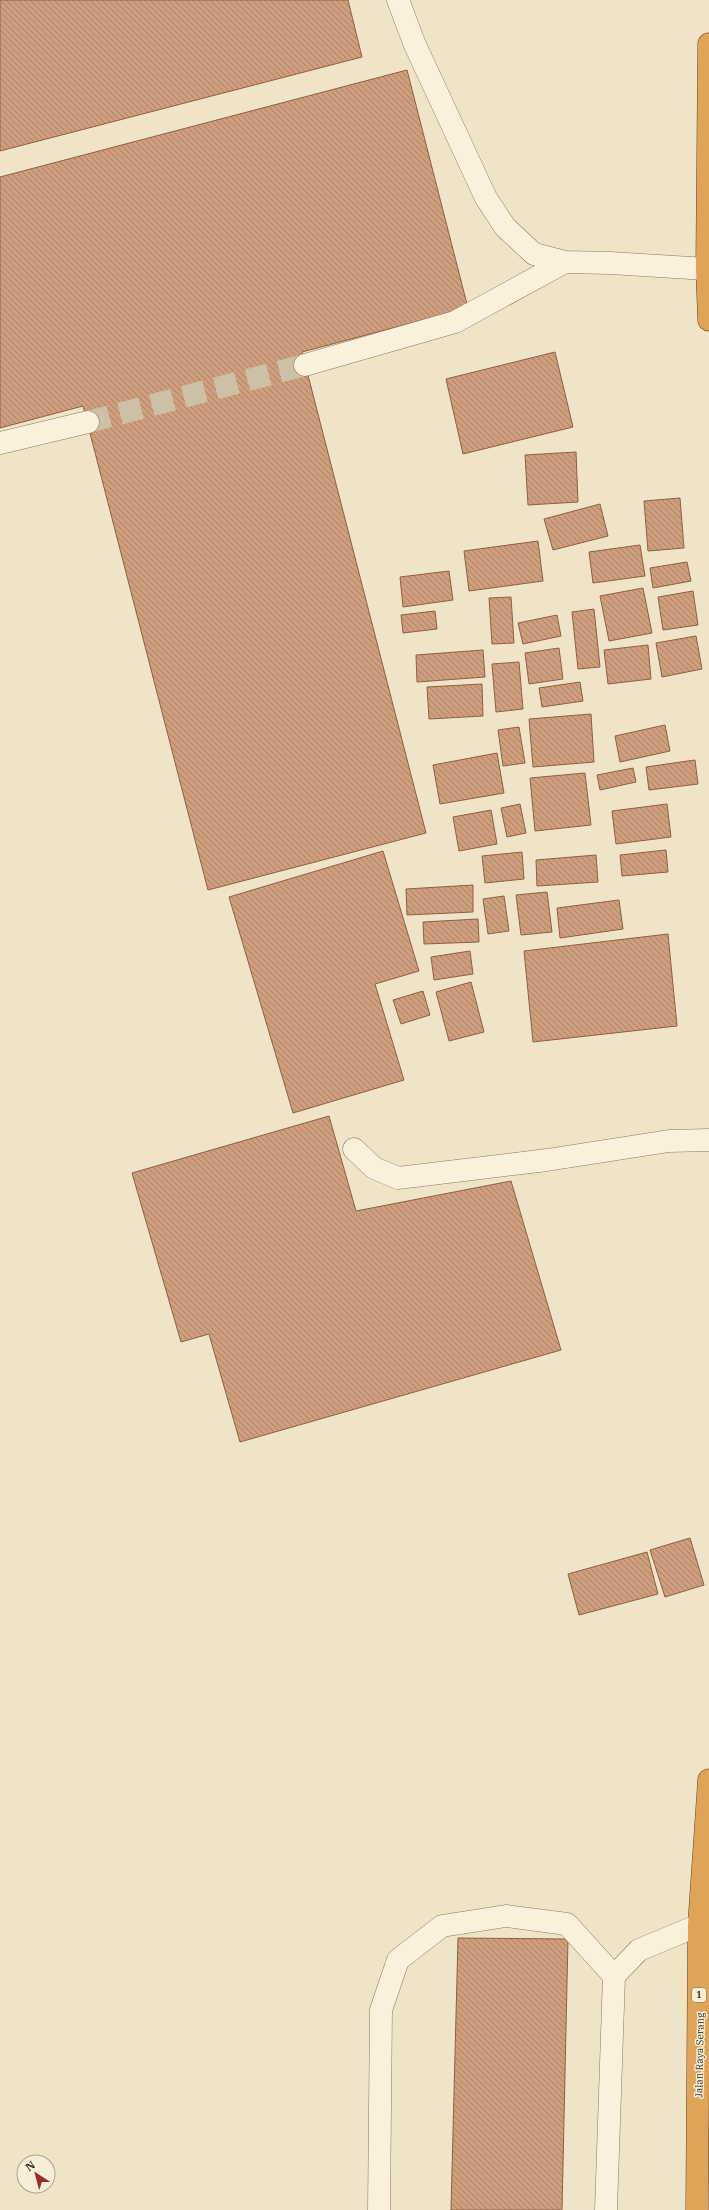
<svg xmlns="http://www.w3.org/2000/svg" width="709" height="2210" font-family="'IBM Plex Serif',serif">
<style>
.building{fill:url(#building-back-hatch);stroke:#8d5f41}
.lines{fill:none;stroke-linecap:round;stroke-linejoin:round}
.minor-tunnel{stroke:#ccc0a6;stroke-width:22;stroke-dasharray:22 11;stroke-linecap:butt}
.minor-casing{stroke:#8d765c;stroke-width:23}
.highway-casing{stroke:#5b4430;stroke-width:23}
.minor{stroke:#faf1dc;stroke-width:22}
.highway{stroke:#e0a458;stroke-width:22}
.labels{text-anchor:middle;stroke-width:3;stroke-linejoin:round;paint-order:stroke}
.shield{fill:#f7eed8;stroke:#756857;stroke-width:1}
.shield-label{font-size:9px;font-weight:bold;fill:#3d2e20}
.street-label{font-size:10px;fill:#3d2e20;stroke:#f7eed8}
</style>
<defs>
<pattern id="building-back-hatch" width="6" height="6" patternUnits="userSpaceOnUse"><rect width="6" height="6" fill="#cf9f7d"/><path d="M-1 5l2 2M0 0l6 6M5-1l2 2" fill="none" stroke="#a98266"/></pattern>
</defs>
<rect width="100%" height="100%" fill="#f0e4c8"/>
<path class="building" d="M0 0H348L362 57 0 151Z
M407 70 468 308 302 352 426 833 208 890 83 406 0 428V177Z
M555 352 573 427 463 454 446 379Z
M576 452 578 502 528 505 525 455Z
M680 498 684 548 648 551 644 501Z
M600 504 608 536 553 550 544 519Z
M538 541 543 581 469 591 464 551Z
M640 545 645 576 593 583 589 552Z
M687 562 691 581 653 588 650 568Z
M449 571 453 600 403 607 400 577Z
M643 588 652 633 609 641 600 596Z
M693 591 698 625 663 630 658 597Z
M511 597 514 643 492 644 489 598Z
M594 609 600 667 578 669 572 612Z
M435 611 437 629 403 633 401 615Z
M557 615 561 636 523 644 518 623Z
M696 636 702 669 662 677 656 643Z
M648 645 651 679 608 684 604 650Z
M559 648 563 679 529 684 525 653Z
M483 650 485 677 417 682 416 655Z
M519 662 523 709 496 712 492 664Z
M580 682 583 701 542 707 539 688Z
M482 684 483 716 429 719 427 687Z
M591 714 594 762 533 767 529 719Z
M665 725 670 751 620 762 615 736Z
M519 727 525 763 503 766 498 730Z
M497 753 504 793 440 804 433 765Z
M695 760 698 784 649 790 646 767Z
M633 768 636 782 600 790 597 775Z
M585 773 591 825 535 831 530 778Z
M520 804 526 833 507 837 501 808Z
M667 804 671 837 616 844 612 811Z
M491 810 497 844 459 851 453 817Z
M666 850 668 872 622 876 620 855Z
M383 851 419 971 375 984 404 1080 293 1113 229 897Z
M522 852 524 879 485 883 482 856Z
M596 855 598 882 537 886 536 860Z
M473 885V912L407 915 406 889Z
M547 892 552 932 521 935 516 895Z
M504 896 509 931 488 934 483 899Z
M619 900 623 929 560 938 557 908Z
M478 919 479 942 424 944 423 922Z
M668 934 677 1026 533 1042 524 951Z
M470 951 473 974 434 980 431 957Z
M471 982 484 1032 449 1041 436 992Z
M423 991 430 1015 401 1024 393 1000Z
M329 1116 356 1211 511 1181 561 1350 240 1442 209 1334 181 1342 132 1173Z
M690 1538 704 1585 665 1597 650 1550Z
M647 1552 658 1594 579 1615 568 1574Z
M458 1938 568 1939 562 2210H451Z"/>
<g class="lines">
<path class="minor-tunnel" d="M88 422 305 365"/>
<defs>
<path id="minor" d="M398 0 415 45 486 198 505 227 534 254 565 262 610 263 707 269
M305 365 455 322 565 262
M0 443 88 422
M354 1149 374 1168 398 1178 547 1160 669 1141 709 1140
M379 2210 381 2010 398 1960 442 1926 506 1916 567 1924 614 1976
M606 2210 614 1976 639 1950 699 1925"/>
<path id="highway" d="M709 44 707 269 709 320
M697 2210 699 1925 709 1780"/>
</defs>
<use href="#minor" class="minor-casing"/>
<use href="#highway" class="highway-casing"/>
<use href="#minor" class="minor"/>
<use href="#highway" class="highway"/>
</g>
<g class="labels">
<rect class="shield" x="692" y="1988" width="14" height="14" rx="3"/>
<g class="shield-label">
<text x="699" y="1998">1</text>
</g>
<g class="street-label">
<text transform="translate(699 2055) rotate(-89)" y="4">Jalan Raya Serang</text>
</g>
</g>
<g transform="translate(36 2174) rotate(324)"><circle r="19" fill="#f7eed8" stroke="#ada18e"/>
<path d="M0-3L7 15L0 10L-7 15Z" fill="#9e2a2b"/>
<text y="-6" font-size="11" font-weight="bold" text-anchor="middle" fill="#3d2e20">N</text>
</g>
</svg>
